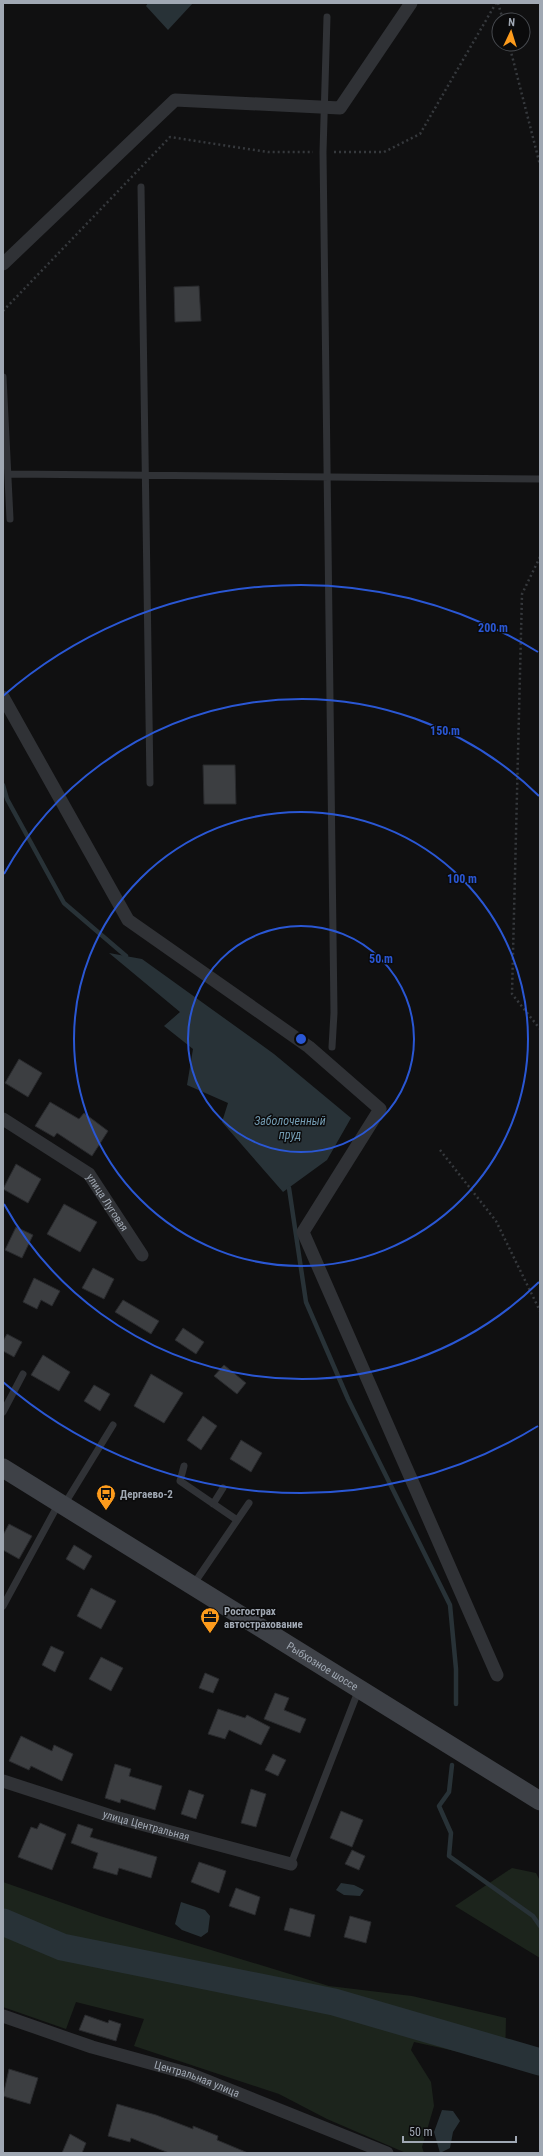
<svg xmlns="http://www.w3.org/2000/svg" width="543" height="2156" font-family="'Roboto Condensed',sans-serif">
<style>
.green{fill:#1c241c}
.water{fill:#283237}
.lines{fill:none;stroke-linecap:round;stroke-linejoin:round}
.stream{stroke:#283237;stroke-width:4.5}
.river{stroke:#283237;stroke-width:27}
.building{fill:#3c3e41;stroke:#292a2d}
.path{stroke:#36393d;stroke-width:2.5;stroke-dasharray:2 3;stroke-linecap:butt}
.lane{stroke:#303236;stroke-width:7}
.street{stroke:#303236;stroke-width:13}
.secondary{stroke:#3e4147;stroke-width:19}
.ring{fill:none;stroke:#2a57d4;stroke-width:2}
.labels{text-anchor:middle;stroke-width:3;stroke-linejoin:round;paint-order:stroke}
.street-label{font-size:11px;fill:#a0a8b3;stroke:#0b0b0c}
.poi-label{font-size:11px;font-weight:bold;fill:#a0a8b3;stroke:#0b0b0c;text-anchor:start}
.water-label{font-size:12px;font-style:italic;fill:#739bb1;stroke:#0b0b0c}
.centre{fill:#2a57d4;stroke:#0b0b0c;stroke-width:2}
.ring-label{font-size:12px;text-anchor:middle;font-weight:bold;fill:#2a57d4;stroke:#0b0b0c;stroke-width:3;stroke-linejoin:round;paint-order:stroke}
</style>
<rect width="100%" height="100%" fill="#101011"/>
<path class="green" d="M512 1868 536 1873 540 1881V1958L455 1906Z
M3 1882 100 1916 329 1986 412 1996 506 2018 505 2062 414 2042 411 2050 431 2082 434 2106 422 2147 424 2153H406L327 2119 279 2094 134 2046 144 2019 76 2002 66 2029 3 2007Z"/>
<path class="water" d="M148 3H193L168 30 146 6Z
M109 953 142 959 274 1054 351 1118 327 1160 283 1192 222 1122 228 1103 187 1085 193 1049 164 1026 180 1012Z
M341 1883 354 1885 364 1890 360 1896 344 1895 336 1890Z
M181 1902 205 1910 210 1916 208 1932 201 1937 182 1930 175 1924Z
M442 2110 453 2111 460 2121 453 2132 450 2148 440 2153 434 2132Z"/>
<g class="lines">
<path class="stream" d="M3 785 7 799 64 903 126 956
M289 1188 306 1302 348 1399 450 1605 456 1669V1704
M452 1765 449 1792 439 1806 451 1833 449 1856 533 1916 540 1926"/>
<path class="river" d="M3 1922 62 1947 334 2002 540 2062"/>
</g>
<path class="building" d="M199 286 201 321 175 322 174 287Z
M203 765H235L236 804H204Z
M19 1059 42 1073 28 1097 5 1083Z
M50 1102 79 1119 84 1113 108 1131 92 1156 57 1133 54 1137 35 1126Z
M16 1164 41 1179 28 1203 3 1189Z
M64 1204 97 1222 80 1252 47 1234Z
M16 1227 33 1235 22 1258 5 1250Z
M93 1268 114 1279 104 1299 82 1288Z
M34 1278 60 1291 52 1306 41 1300 37 1309 23 1302Z
M123 1300 159 1321 151 1334 115 1312Z
M183 1328 204 1342 196 1354 175 1340Z
M7 1334 22 1342 14 1357 3 1351V1341Z
M43 1355 70 1372 59 1391 31 1375Z
M224 1365 246 1383 237 1394 214 1376Z
M151 1374 183 1393 164 1423 134 1406Z
M94 1385 110 1394 100 1411 84 1401Z
M203 1416 217 1426 201 1450 187 1440Z
M241 1440 262 1453 251 1472 230 1459Z
M9 1524 32 1536 19 1559 3 1550V1535Z
M74 1545 92 1556 84 1570 66 1559Z
M91 1588 116 1601 101 1629 77 1616Z
M51 1646 64 1652 55 1672 42 1665Z
M101 1657 123 1668 111 1691 89 1679Z
M205 1673 219 1679 213 1693 199 1688Z
M275 1693 289 1698 284 1710 306 1719 300 1733 264 1719Z
M218 1709 245 1718 247 1715 270 1727 261 1745 229 1730 225 1739 208 1734Z
M21 1736 52 1751 54 1745 73 1754 62 1781 31 1766 29 1770 9 1761Z
M273 1754 286 1760 278 1776 265 1770Z
M115 1764 131 1769 129 1776 162 1786 155 1810 121 1799 120 1803 105 1798Z
M251 1789 266 1794 256 1827 241 1823Z
M189 1790 204 1795 196 1819 181 1814Z
M341 1811 363 1820 352 1847 330 1838Z
M40 1823 66 1834 52 1870 18 1857 31 1827 37 1829Z
M78 1824 93 1829 90 1837 157 1857 151 1878 119 1868 117 1875 93 1868 98 1853 71 1843Z
M352 1850 365 1856 359 1870 345 1864Z
M199 1862 226 1871 219 1893 191 1882Z
M236 1888 260 1897 255 1915 229 1906Z
M290 1908 315 1915 310 1937 284 1930Z
M350 1916 371 1922 366 1943 344 1937Z
M85 2015 108 2023 109 2020 121 2024 116 2041 79 2030Z
M9 2069 38 2078 30 2104 3 2096Z
M117 2104 156 2115 193 2129V2126L218 2136 217 2140 248 2153H169L131 2138 130 2142 108 2136Z
M70 2134 86 2143 82 2153H62Z"/>
<g class="lines">
<path class="path" d="M498 3 503 20
M509 44 540 165
M334 152H384L420 134 496 3
M3 311 170 137 268 152H313
M540 557 522 594 512 994 540 1029
M440 1150 496 1221 540 1311"/>
<path class="lane" d="M327 17 323 152 334 1013 332 1047
M141 187 150 783
M3 377 10 519
M8 474 540 479
M3 1412 23 1374
M184 1466 180 1481 237 1520
M213 1504 223 1488
M64 1505 113 1425
M193 1585 249 1503
M3 1606 59 1503
M291 1864 359 1689"/>
<g class="street">
<path d="M3 264 175 100 340 108 411 3"/>
<path d="M3 697 128 920 309 1047 380 1109 303 1232 497 1675"/>
<path id="s1" d="M3 1119 89 1174 142 1255"/>
<path id="s2" d="M3 1781 111 1816 291 1864"/>
<path id="s3" d="M3 2016 92 2047 190 2074 387 2153"/>
</g>
<path class="secondary" id="s4" d="M3 1468 540 1801"/>
</g>
<g class="ring">
<circle cx="301" cy="1039" r="113"/>
<circle cx="301" cy="1039" r="227"/>
<path d="M539 1282A340 340 0 0 1 4 1204M4 874A340 340 0 0 1 539 796"/>
<path d="M538 1426A454 454 0 0 1 3 1382M3 696A454 454 0 0 1 538 652"/>
</g>
<defs>
<symbol id="bus-pin" viewBox="-11 -11 22 30"><path d="M0 17L-7.5 6A9.5 9.5 0 1 1 7.5 6Z" fill="#fd9b1c" stroke="#0b0b0c"/><path d="M-5-6H5V4H4V6H2V4H-2V6H-4V4H-5ZM-3.5-4V0h7V-4ZM-3.5 1.2v1.5H-2V1.2ZM2 1.2v1.5H3.5V1.2Z" fill="#111"/></symbol>
<symbol id="office-pin" viewBox="-11 -11 22 30"><path d="M0 17L-7.5 6A9.5 9.5 0 1 1 7.5 6Z" fill="#fd9b1c" stroke="#0b0b0c"/><path d="M-6-3h4V-5.5h4V-3h4V5H-6ZM-1-4.5V-3h2v-1.5ZM-6 0V1H6V0Z" fill="#111"/></symbol>
</defs>
<g fill-rule="evenodd">
<use href="#bus-pin" x="95" y="1483" width="22" height="30"/>
<use href="#office-pin" x="199" y="1606" width="22" height="30"/>
</g>
<g class="labels">
<g class="street-label">
<text dy="4" stroke="none"><textPath href="#s1" startOffset="136">улица Луговая</textPath></text>
<text dy="4" stroke="none"><textPath href="#s4" startOffset="376">Рыбхозное шоссе</textPath></text>
<text dy="4" stroke="none"><textPath href="#s2" startOffset="150">улица Центральная</textPath></text>
<text dy="4" stroke="none"><textPath href="#s3" startOffset="204">Центральная улица</textPath></text>
</g>
<g class="poi-label">
<text x="120" y="1498">Дергаево-2</text>
<text x="224" y="1615">Росгострах<tspan x="224" dy="13">автострахование</tspan></text>
</g>
<g class="water-label">
<text x="290" y="1125">Заболоченный<tspan x="290" dy="14">пруд</tspan></text>
</g>
</g>
<circle cx="301" cy="1039" r="6" class="centre"/>
<g class="ring-label">
<text x="493" y="632">200 m</text>
<text x="445" y="735">150 m</text>
<text x="462" y="883">100 m</text>
<text x="381" y="963">50 m</text>
</g>
<rect width="543" height="2156" fill="none" stroke="#a0a8b3" stroke-width="8"/>
<g transform="translate(511 32) rotate(4)"><circle r="19" fill="#0b0b0c" stroke="#474a4f"/>
<path d="M0-3L7 15L0 10L-7 15Z" fill="#fd9b1c"/>
<text y="-6" font-size="11" font-weight="bold" text-anchor="middle" fill="#a0a8b3">N</text>
</g>
<path d="M403 2136v6h113v-6" fill="none" stroke="#a0a8b3" stroke-width="2"/>
<text x="409" y="2136" font-size="12" fill="#a0a8b3" stroke="#0b0b0c" stroke-width="3" paint-order="stroke">50 m</text>
</svg>
